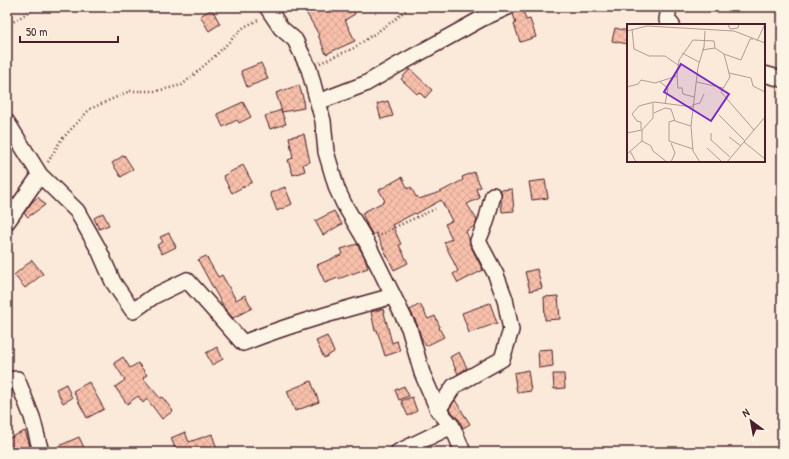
<svg xmlns="http://www.w3.org/2000/svg" width="789" height="459" font-family="'Patrick Hand',sans-serif">
<style>
.building{fill:url(#building-cross-hatch);stroke:#4a1f2b}
.lines{fill:none;stroke-linecap:round;stroke-linejoin:round}
.minor-casing{stroke:#4a1f2b;stroke-width:18}
.path{stroke:#4a1f2b;stroke-width:2.5;stroke-dasharray:1 3;stroke-linecap:butt}
.minor{stroke:#fcf5e5;stroke-width:15}
.inset-road{fill:none;stroke:#b49993;stroke-width:1}
.view{fill:#7b2cbf;fill-opacity:0.15;stroke:#7b2cbf;stroke-width:2}
.inset-edge{fill:none;stroke:#4a1f2b;stroke-width:2}
</style>
<defs>
<pattern id="building-cross-hatch" width="8" height="8" patternUnits="userSpaceOnUse"><rect width="8" height="8" fill="#f7c0aa"/><path d="M0 0l8 8M0 8l8-8" fill="none" stroke="#d5a592"/></pattern>
</defs>
<rect width="100%" height="100%" fill="#fbead9"/>
<filter id="ink" filterUnits="userSpaceOnUse"><feTurbulence type="fractalNoise" baseFrequency=".025" numOctaves="2"/><feDisplacementMap in="SourceGraphic" scale="8" xChannelSelector="R" yChannelSelector="G"/><feConvolveMatrix kernelMatrix="1 2 1 2 8 2 1 2 1" color-interpolation-filters="sRGB"/></filter>
<g filter="url(#ink)">
<path class="building" d="M303 7H352L355 14 345 20 355 41 326 54 318 35H319Z
M517 7H522L526 20 530 19 536 37 520 42 514 24 516 23 513 14 515 12Z
M212 9 220 24 209 31 200 16Z
M615 28 628 31V44L612 41Z
M261 63 268 79 247 87 241 71Z
M410 69 432 90 425 98 419 92 417 94 401 79Z
M299 85 304 101H303L304 108 282 112 276 93Z
M388 101 393 116 381 119 377 104Z
M243 102 251 117 239 123 237 120 223 127 217 114Z
M281 110 286 124 270 129 265 116Z
M304 134 310 162 303 164 305 171 293 175 288 160 293 158 289 137Z
M124 155 133 169 121 177 112 163Z
M243 165 252 182 232 193 223 176Z
M474 172 481 187 476 189 480 198 467 204 477 220 475 226 466 231 469 239 470 245 483 270 458 283 453 274 458 271 444 242 452 239 445 224 452 221 441 200 416 214 415 213 392 225 401 244 399 245 408 263 394 270 376 233 373 235 368 227 362 213 385 201 379 190 402 177 408 189 411 187 416 197 417 196 419 199 440 192 463 180 462 177Z
M545 180 548 198 532 200 529 182Z
M285 187 292 204 277 211 270 193Z
M512 189 514 211 502 212 501 200 502 193 500 190Z
M38 197 45 205 28 217 24 213 33 201Z
M334 211 342 224 323 235 315 221Z
M103 213 109 225 99 229 94 218Z
M169 233 176 247 162 254 157 245 163 242 160 237Z
M357 244 364 256 368 268 338 279V278L325 283 317 265 343 254 341 249Z
M206 256 218 277 222 275 236 300 245 295 252 308 233 318 225 309 211 284 198 260Z
M32 260 43 274 25 288 14 275Z
M537 269 542 288 530 291 525 272Z
M558 296 560 319 545 320 544 297Z
M490 303 497 323 469 333 462 313Z
M420 304 428 319 435 316 440 327 439 328 444 337 426 346 421 337 417 324 410 310Z
M383 309 392 343 397 341 400 351 385 356 377 330 375 331 371 312Z
M327 336 334 352 324 358 316 341Z
M217 347 223 359 212 365 206 353Z
M552 349 553 366 539 368 538 350Z
M459 352 467 368 458 374 450 357Z
M123 357 130 368 138 363 147 375 143 378 160 398 162 397 173 411 162 419 147 399 143 403 138 396 127 404 115 387 125 380 114 363Z
M528 370 531 391 517 393 514 373Z
M553 374H564L565 388 554 389Z
M311 381 319 402 295 411 287 391Z
M89 382 104 409 87 418 73 391Z
M66 384 72 398 63 403 56 389Z
M404 386 409 396 399 400 395 390Z
M412 397 417 411 408 416 401 401Z
M455 400 470 424 463 428 459 420 449 409Z
M25 431 31 449 24 452H10L7 446V439Z
M185 432 189 442 212 434 218 452H166V451L175 448 171 438Z
M79 437 86 452H50V450Z"/>
<g class="lines">
<defs>
<path id="minor" d="M267 7 281 28 295 40 309 69 323 121 326 152 337 189 344 204 367 243 409 328 422 373 438 410 452 426 463 452
M669 7 667 20 672 25
M764 74 782 79
M318 102 365 84 396 66 481 19 508 7
M7 122 40 175 7 222
M40 175 77 211 99 250 113 282 133 311 154 296 187 280 243 343C291 324 342 310 393 296
M7 380 17 379 32 417 41 452
M438 410 454 386 502 359 511 330 505 299 496 275 478 241 486 222 493 195
M398 452 452 426"/>
</defs>
<use href="#minor" class="minor-casing"/>
<path class="path" d="M7 26 36 7
M320 63 354 48 397 18 409 7
M48 162 61 140 90 109 130 91H157L182 85 215 56 244 27 260 19
M377 237 393 228 435 209"/>
<use href="#minor" class="minor"/>
</g>
</g>
<g transform="translate(627 24)">
<rect width="138" height="138" fill="#fbead9"/>
<path class="inset-road" d="M101 0 103 5 111 4 112 0M5 5 7 25 22 32H38L51 41M0 7 20 2 107 7 138 19M130 17 138 0M75 26 88 24 97 30 103 53 94 68 127 106M55 29 72 38M97 30 114 36 123 15H126M102 49 124 54 126 62 138 68M50 52 51 64H55L56 70 67 73M33 58 41 64 38 80M70 58 96 64M0 63 11 60 14 56 28 59 50 52 52 36 66 16 87 17 88 24M26 79V94L15 106V117L24 122 26 127 40 138M65 81 73 79 77 70M27 89 38 84 44 85 48 97 64 102M92 91 118 117M48 96 42 98V117L66 125M14 105V98L10 97 5 90 12 82 27 78 66 83M0 109 15 106M84 109V116L103 133M102 113 114 122M117 118 138 135M44 119 48 129 44 138M80 124 95 138M3 127 9 138M0 130 15 117M73 138 66 127 64 102 71 43 77 23 78 7M100 138 138 93"/>
<path class="view" d="M54 40 102 70 84 97 37 68Z"/>
<rect width="138" height="138" class="inset-edge"/>
</g>
<rect width="789" height="459" fill="none" stroke="#fcf5e5" stroke-width="24"/>
<rect x="12" y="12" width="765" height="435" fill="none" stroke="#4a1f2b" stroke-width="1.5" filter="url(#ink)"/>
<g transform="translate(751 421) rotate(328)" stroke="#fcf5e5" stroke-width="3" paint-order="stroke">
<path d="M0-3L7 15L0 10L-7 15Z" fill="#4a1f2b"/>
<text y="-6" font-size="11" font-weight="bold" text-anchor="middle" fill="#4a1f2b">N</text>
</g>
<path d="M20 36v6h98v-6" fill="none" stroke="#4a1f2b" stroke-width="2"/>
<text x="26" y="36" font-size="12" fill="#4a1f2b" stroke="#fcf5e5" stroke-width="3" paint-order="stroke">50 m</text>
</svg>
